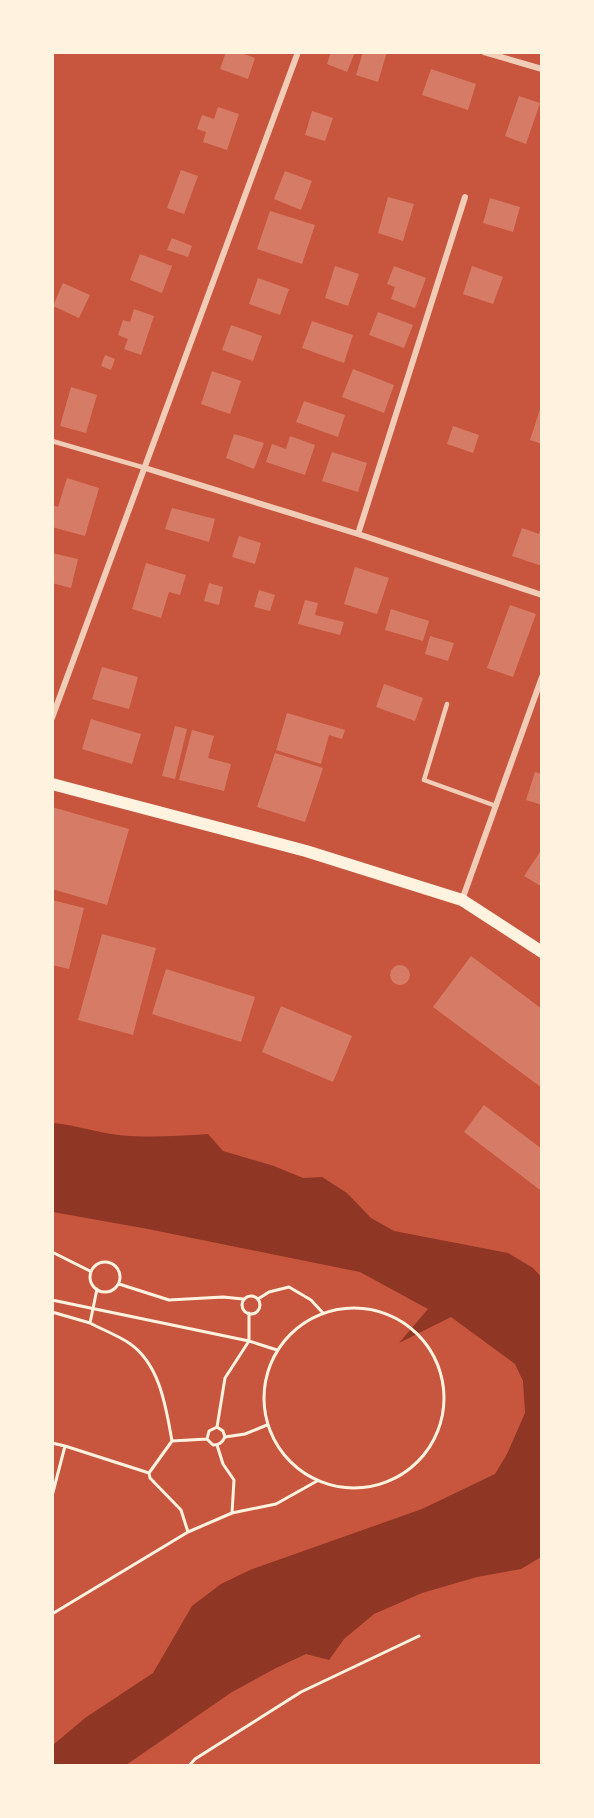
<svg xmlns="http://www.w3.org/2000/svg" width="594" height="1818" font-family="Ubuntu,sans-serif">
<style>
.water{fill:#8f3625}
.building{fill:#d67c66}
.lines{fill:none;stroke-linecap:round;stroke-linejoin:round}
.path{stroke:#fff3e0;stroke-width:3}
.service{stroke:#f1ccb7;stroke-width:4.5}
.minor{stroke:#f1ccb7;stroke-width:6}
.secondary{stroke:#fff3e0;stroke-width:12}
</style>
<rect width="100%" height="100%" fill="#c8553d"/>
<path class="water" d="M53 1123C75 1125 96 1132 118 1135 148 1138 178 1136 208 1134L223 1151 274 1166 303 1178 322 1177 347 1193 371 1218 394 1231 508 1253 533 1268 542 1278 541 1557 521 1569 477 1577 422 1593 374 1614 344 1639 329 1660 306 1654 276 1668 232 1692 126 1765H53V1745L85 1718 153 1673 192 1606 221 1584 250 1570 422 1509 495 1474 507 1454 525 1413 523 1381 515 1364 451 1317 399 1343 428 1309 360 1272 148 1229 53 1212Z"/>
<path class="building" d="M226 52H239L255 58 248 79 220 69Z
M331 52H355L347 72 327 64Z
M363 52H387L378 82 356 75Z
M431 69 476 84 468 110 422 95Z
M519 96 540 103 526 144 505 136Z
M218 107 239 114 227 150 203 142 206 132 197 129 202 115 214 119Z
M312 111 333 118 325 141 305 135Z
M181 170 198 176 184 214 167 208Z
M285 171 312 181 301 210 274 199Z
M388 197 414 204 403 241 378 233Z
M490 198 520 207 513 232 483 223Z
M270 211 315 225 302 264 257 249Z
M172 238 192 246 188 257 167 250Z
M140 254 172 266 162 293 130 280Z
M335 266 359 274 348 306 325 298Z
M394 266 426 278 415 308 391 299 395 287 387 284Z
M472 266 503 277 493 304 463 294Z
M258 278 289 289 280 315 249 304Z
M63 283 90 295 79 318 53 306Z
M134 309 154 316 141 355 124 349 128 339 118 335 123 320 130 322Z
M378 312 413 325 404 348 369 335Z
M312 321 353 335 344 363 302 348Z
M231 325 262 336 253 361 222 350Z
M105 355 115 359 111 370 101 366Z
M353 369 394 385 384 413 342 397Z
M212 371 241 381 230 414 201 404Z
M71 387 97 395 86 433 60 426Z
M304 401 345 415 338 437 296 422Z
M541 406H542V444L530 440Z
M453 426 479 435 473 453 447 444Z
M234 434 264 443 254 469 226 458Z
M290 436 315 445 305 475 266 462 272 444 286 449Z
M332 452 367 463 358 492 322 481Z
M67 478 99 488 85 536 52 527V505L58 507Z
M172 508 215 519 209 542 165 529Z
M541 527 542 566 512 556 522 528 539 534Z
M239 536 261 543 255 564 232 557Z
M52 553 78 559 71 588 52 583Z
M146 563 186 575 180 595 169 592 161 618 132 609Z
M355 567 389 578 377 614 344 604Z
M209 583 223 587 219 605 204 601Z
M259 590 275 595 270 611 254 607Z
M305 600 318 603 315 615 344 622 340 635 298 624Z
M510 605 536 614 513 677 487 668Z
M391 609 429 621 423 641 385 630Z
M430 636 454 643 448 661 425 654Z
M102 667 138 677 129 709 92 699Z
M384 684 423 698 415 721 376 707Z
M287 713 345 730 342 739 329 735 321 764 276 750Z
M91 719 141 734 132 764 82 749Z
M175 726 187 729 175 779 162 776Z
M192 730 214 736 208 758 231 764 224 791 179 780Z
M275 753 323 768 305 822 257 807Z
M535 772 542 774V805L526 800Z
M52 807 129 829 107 905 52 889Z
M542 849V887L524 876Z
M52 900 84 908 69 969 52 965Z
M102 934 156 948 133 1035 78 1020Z
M471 956 542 1009V1088L433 1007Z
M390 975a10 10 0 1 1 20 0a10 10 0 1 1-20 0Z
M166 969 255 997 241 1042 152 1014Z
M281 1006 352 1036 333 1082 262 1052Z
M484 1105 542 1149V1188L540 1190 464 1132Z"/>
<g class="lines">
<path class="path" d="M52 1252 90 1271
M90 1277a15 15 0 1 1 30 0a15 15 0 1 1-30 0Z
M119 1284 169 1300 223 1297 243 1299
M97 1289 90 1323C103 1330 117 1335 129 1343 160 1364 166 1407 172 1441L149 1473 150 1478 181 1510 188 1532
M242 1305a9 9 0 1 1 18 0a9 9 0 1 1-18 0Z
M258 1299 269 1292 289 1287 311 1300 323 1313
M52 1300 249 1341 277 1350
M264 1398a90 90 0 1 1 180 0a90 90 0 1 1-180 0Z
M52 1312 90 1323
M217 1427 225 1378 249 1341V1313
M225 1437 245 1434 267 1425
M172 1441 207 1439 213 1445C219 1445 222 1443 225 1437L223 1431 217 1427 209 1431 207 1439
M52 1443 65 1446 52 1496
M217 1445 223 1464 234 1480 232 1513
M65 1446 149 1473
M52 1614 188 1532 232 1513 276 1504 317 1481
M189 1766 195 1759 301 1692 419 1636"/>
<path class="service" d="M52 441 145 468
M447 704 424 780 496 806"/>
<path class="minor" d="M484 52 542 69
M145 468 358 534 542 595
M358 534 465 197
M52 718 298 52
M462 900 542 677"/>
<path class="secondary" d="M52 784 306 851 462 900 542 952"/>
</g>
<rect width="594" height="1818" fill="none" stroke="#fff3e0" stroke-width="108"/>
</svg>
